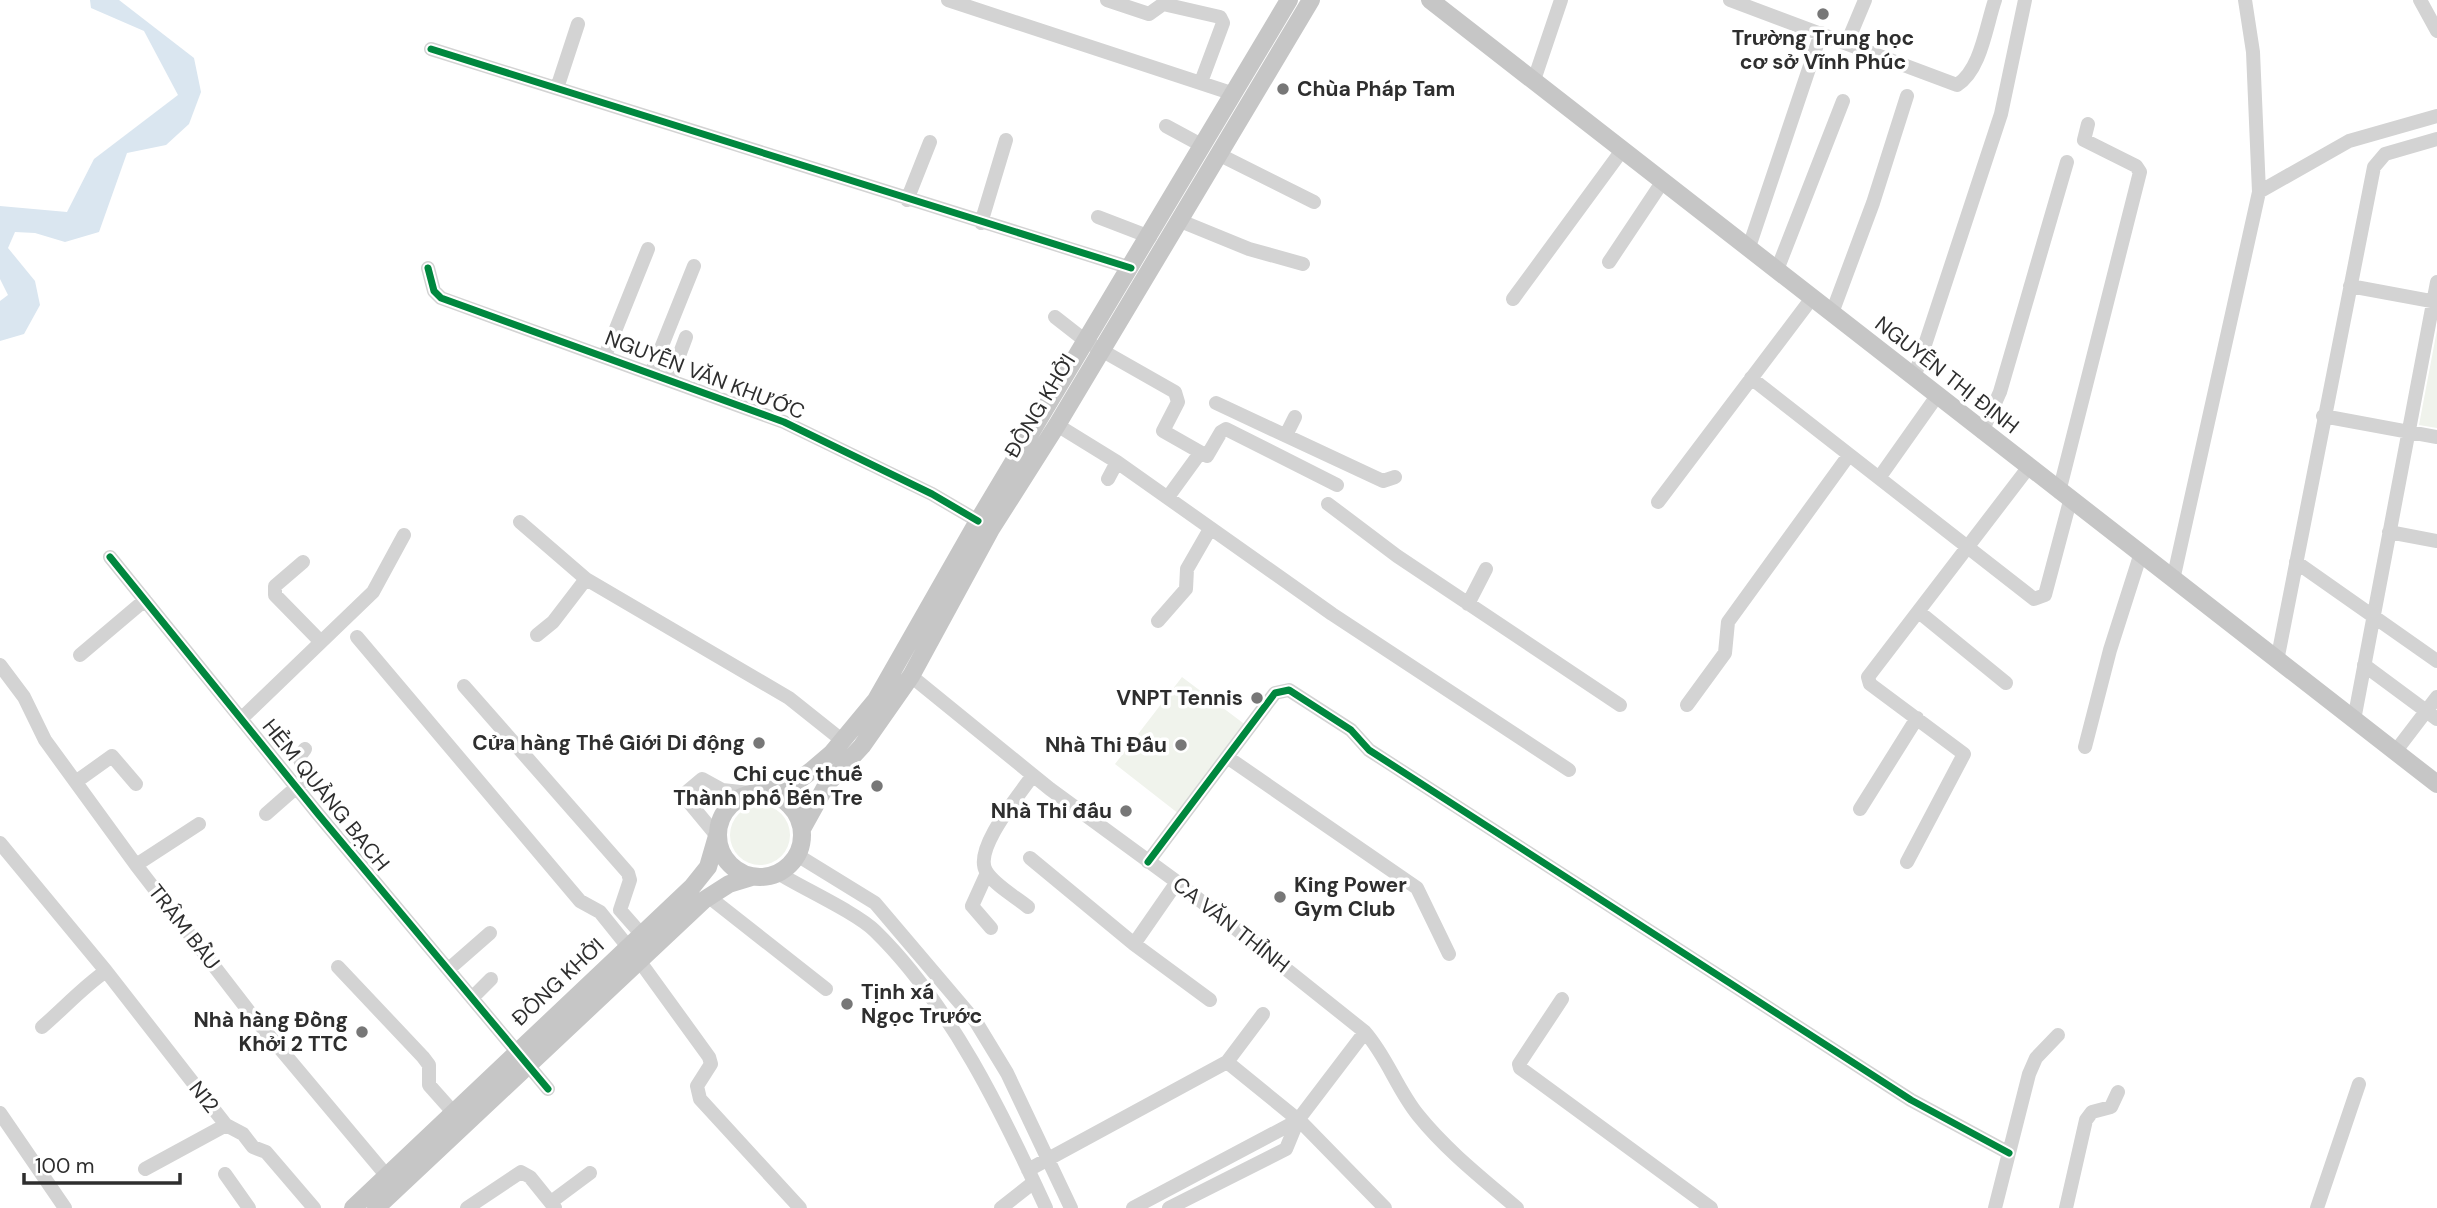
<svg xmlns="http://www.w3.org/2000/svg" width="2437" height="1208" font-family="'DM Sans',sans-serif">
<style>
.green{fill:#f0f3ec}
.water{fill:#dae6f0}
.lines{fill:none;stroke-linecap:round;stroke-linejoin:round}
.minor{stroke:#d3d3d3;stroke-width:14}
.major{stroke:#c6c6c6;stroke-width:18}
.cycleway-casing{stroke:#fff;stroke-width:11}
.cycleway{stroke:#00873e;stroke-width:7}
.poi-dot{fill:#777;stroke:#fff;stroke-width:2.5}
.labels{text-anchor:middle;stroke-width:7;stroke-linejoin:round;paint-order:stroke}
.poi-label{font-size:21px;font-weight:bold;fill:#2e2e2e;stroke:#fff;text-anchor:end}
.street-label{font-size:21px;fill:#2e2e2e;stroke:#fff}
</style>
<rect width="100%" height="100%" fill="#fff"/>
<path class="green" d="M2437 330V428L2419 425Z
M1182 677 1247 726 1179 814 1115 764Z
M730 835a30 30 0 1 1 60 0a30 30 0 1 1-60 0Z"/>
<path class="water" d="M90 0H119L194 58 201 92 189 124 166 145 127 153 99 232 65 242 35 233 15 232 8 248 35 281 40 305 24 334 0 341V301L8 295 0 279V206L67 212 94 159 178 95 144 31 91 8Z"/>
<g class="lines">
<path class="minor" d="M948 0 1234 94
M1107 0 1149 14 1163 4 1220 17 1223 23 1201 82
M1730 0 1957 85C1981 70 1986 26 1995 0
M2420 0 2437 31
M1847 43 1865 0
M431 49 1131 268
M1534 80 1561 0
M557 88 578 24
M1166 126 1203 146
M1218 154 1314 202
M2259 192 2349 141 2437 116
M907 200 930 142
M1098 217 1150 237
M1178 220 1249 249 1303 264
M981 223 1006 140
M1749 247 1821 33
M1609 262 1663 181
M428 268 434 291 441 298 784 422 932 494 978 521
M1777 270 1843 101
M2350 286 2437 302
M1513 299 1623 149
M1832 313 1873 203 1907 96
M1055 317 1087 342 1175 392 1178 402 1163 431 1207 456 1221 432 1226 429 1337 485
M605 356 648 249
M651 373 694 266
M1751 378 2034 599 2045 595 2070 501
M1914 378 2001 114 2025 0
M670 380 686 337
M1216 403 1383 481 1395 477
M2323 416 2437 437
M1057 425 1117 462 1332 614 1569 770
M1982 432 2000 392 2067 162
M1286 435 1295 417
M1879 478 1937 396
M1108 479 1117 462
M2059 492 2140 172 2136 166 2084 140 2088 124
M1168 497 1200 453
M1658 502 1812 298
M1328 504 1397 556 1620 705
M520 522 586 579 789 698 843 741
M2389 532 2437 541
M110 557 318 814 548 1089
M303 562 275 586V595L321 642
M2296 562 2437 661
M2173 580 2259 192 2253 52 2245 0
M1468 604 1486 569
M1919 612 2006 683
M1158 621 1186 589 1187 569 1210 529
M537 635 553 622 586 579
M357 637 580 901 600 912 629 948
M80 655 145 600
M2277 661 2374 167 2385 154 2437 139
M0 665 24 697 45 740 136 865 251 1014 386 1175
M2364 665 2437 719
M911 676 1050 789 1177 882 1365 1032C1387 1057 1397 1089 1418 1115 1446 1150 1483 1179 1517 1208
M464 686 628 873 630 880 620 910 642 935
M1687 705 1725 653 1728 622 1849 455
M241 719 373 592 404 535
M2354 720 2437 282
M2085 747 2110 650 2140 556
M2395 752 2437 697
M1227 757 1417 888 1449 954
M77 781 112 756 136 784
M1860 809 1917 718
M266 814 307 778 299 757 305 749
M717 836 683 795 702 779 722 790 750 793
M0 843 106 971 226 1125 243 1134 253 1147 266 1152 314 1208
M797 855 875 903 976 1022 1007 1073 1071 1208
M1030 858 1134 944 1210 1000
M1148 862 1275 693 1289 690 1351 730 1369 750 1911 1100 2009 1153
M1907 862 1964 754 1870 684 1868 677 2028 468
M136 865 199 824
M778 873C802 888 857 913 875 931 950 1004 1003 1114 1046 1208
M987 873 972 906 991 928
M709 897 826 989
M1028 907C1016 897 994 885 986 871 973 849 1020 794 1033 775
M1134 944 1177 882
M638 959 709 1057 711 1064 697 1086 700 1099 800 1208
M338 967 423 1057 429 1065V1085L453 1112
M450 968 490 933
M472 998 491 979
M1562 999 1519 1064 1520 1068 1711 1208
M42 1027C64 1008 83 987 106 971
M1227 1062 1302 1123 1385 1208
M0 1113 65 1208
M145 1169 226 1125
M1028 1170 1227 1062 1263 1014
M225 1174 249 1208
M551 1202 590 1173
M467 1208 521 1172 530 1177 555 1208
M1001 1208 1034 1182
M1133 1208 1297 1121
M1169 1208 1286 1149 1298 1120 1365 1032
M1995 1208 2029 1074 2036 1058 2058 1035
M2066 1208 2086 1120 2092 1112 2111 1107 2118 1092
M2317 1208 2359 1084"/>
<path class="major" d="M1430 0 2437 784
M764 792 795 783 811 771 832 753 876 700 978 521 1289 0
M718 835a42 42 0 1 1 84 0a42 42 0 1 1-84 0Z
M802 829 827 784 862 746 911 676 991 529 1057 425 1311 0
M353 1208 692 887 708 867 717 836
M376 1208 704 900 729 884 752 877"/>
<defs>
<path id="cycleway" d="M431 49 1131 268
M428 268 434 291 441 298 784 422 932 494 978 521
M110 557 318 814 548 1089
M1148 862 1275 693 1289 690 1351 730 1369 750 1911 1100 2009 1153"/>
</defs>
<use href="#cycleway" class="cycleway-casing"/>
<use href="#cycleway" class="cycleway"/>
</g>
<g class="poi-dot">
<circle cx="1823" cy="14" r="7"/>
<circle cx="1283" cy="89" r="7"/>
<circle cx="1257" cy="698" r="7"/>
<circle cx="759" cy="743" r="7"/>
<circle cx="1181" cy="745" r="7"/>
<circle cx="877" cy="786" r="7"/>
<circle cx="1126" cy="811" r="7"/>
<circle cx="1280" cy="897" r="7"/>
<circle cx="847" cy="1004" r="7"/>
<circle cx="362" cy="1032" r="7"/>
</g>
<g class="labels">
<g class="poi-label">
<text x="1823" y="45" text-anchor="middle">Trường Trung học<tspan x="1823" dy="24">cơ sở Vĩnh Phúc</tspan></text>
<text x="1297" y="96" text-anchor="start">Chùa Pháp Tam</text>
<text x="1243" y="705">VNPT Tennis</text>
<text x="745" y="750">Cửa hàng Thế Giới Di động</text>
<text x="1167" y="752">Nhà Thi Đấu</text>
<text x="863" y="781">Chi cục thuế<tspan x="863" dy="24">Thành phố Bến Tre</tspan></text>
<text x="1112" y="818">Nhà Thi đấu</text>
<text x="1294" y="892" text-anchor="start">King Power<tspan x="1294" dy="24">Gym Club</tspan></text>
<text x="861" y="999" text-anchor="start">Tịnh xá<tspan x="861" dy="24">Ngọc Trước</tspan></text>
<text x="348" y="1027">Nhà hàng Đồng<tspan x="348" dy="24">Khởi 2 TTC</tspan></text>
</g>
<g class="street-label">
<text transform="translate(705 375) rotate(21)" y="7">NGUYỄN VĂN KHƯỚC</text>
<text transform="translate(1947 375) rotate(38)" y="7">NGUYỄN THỊ ĐỊNH</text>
<text transform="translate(1040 406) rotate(-59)" y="7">ĐỒNG KHỞI</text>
<text transform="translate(326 795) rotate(51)" y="7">HẺM QUẢNG BẠCH</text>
<text transform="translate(1231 925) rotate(38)" y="7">CA VĂN THỈNH</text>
<text transform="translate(184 927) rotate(52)" y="7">TRÂM BẦU</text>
<text transform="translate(558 982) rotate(-43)" y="7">ĐỒNG KHỞI</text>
<text transform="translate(204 1097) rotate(52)" y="7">N12</text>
</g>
</g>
<path d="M24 1173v10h156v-10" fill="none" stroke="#2e2e2e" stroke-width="3.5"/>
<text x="35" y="1173" font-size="21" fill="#2e2e2e" stroke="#ffffff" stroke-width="5" paint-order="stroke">100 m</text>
</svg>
